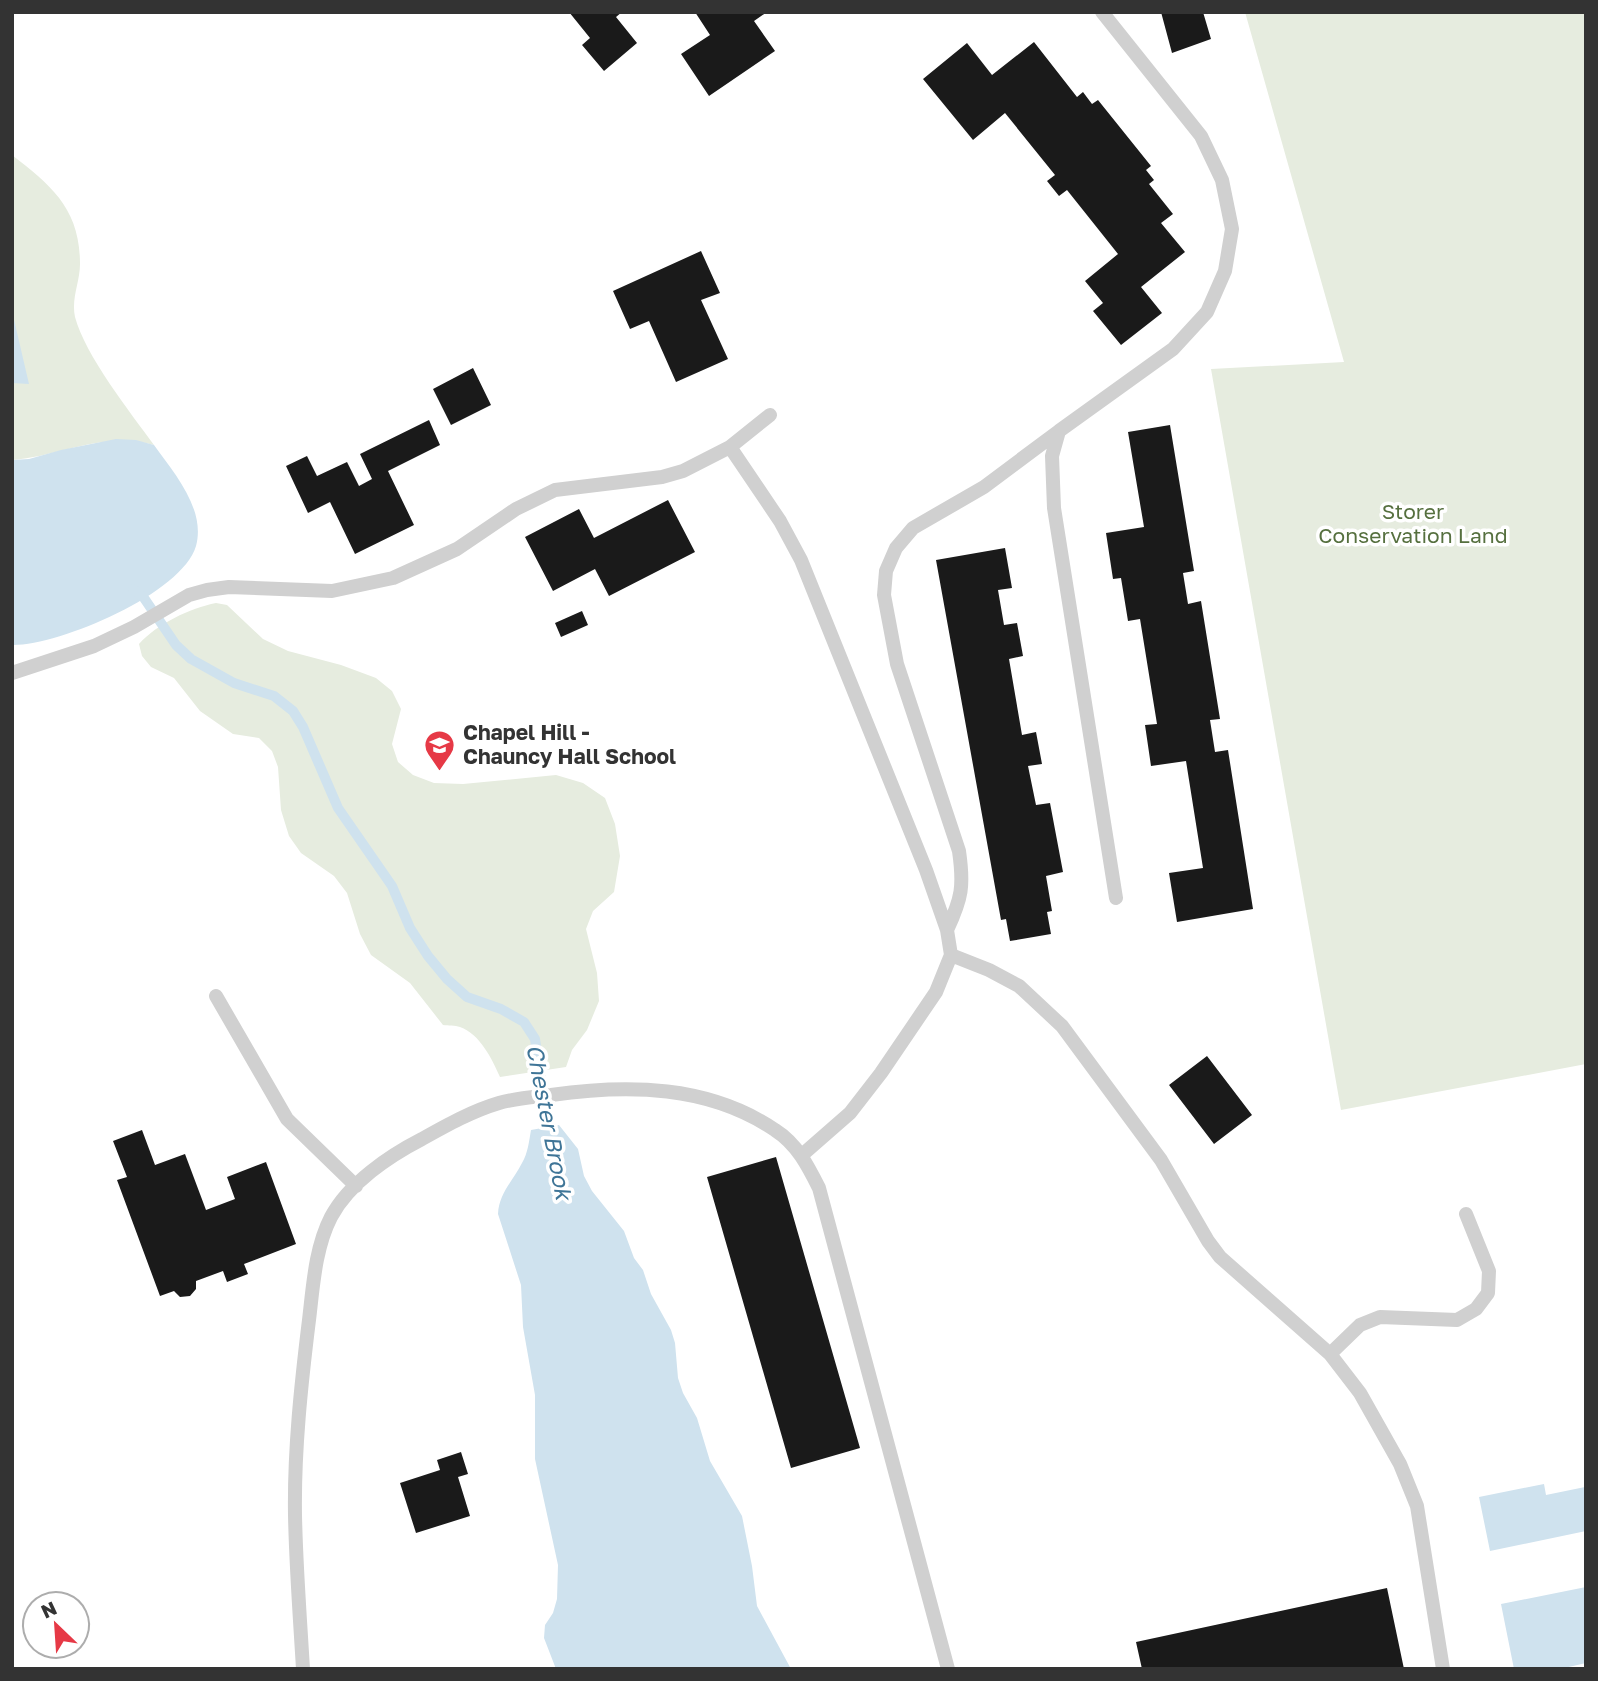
<svg xmlns="http://www.w3.org/2000/svg" width="1598" height="1681" font-family="'Golos Text',sans-serif">
<style>
.green{fill:#e6ecdf}
.water{fill:#cfe2ee}
.lines{fill:none;stroke-linecap:round;stroke-linejoin:round}
.stream{stroke:#cfe2ee;stroke-width:10}
.building{fill:#1a1a1a}
.service{stroke:#d0d0d0;stroke-width:14}
.labels{text-anchor:middle;stroke-width:7;stroke-linejoin:round;paint-order:stroke}
.park-label{font-size:21px;fill:#56703f;stroke:#fff}
.poi-label{font-size:21px;font-weight:bold;fill:#333;stroke:#fff;text-anchor:start}
.water-label{font-size:23px;font-style:italic;fill:#3f7597;stroke:#fff}
</style>
<rect width="100%" height="100%" fill="#fff"/>
<path class="green" d="M1245 12H1586V1064L1341 1110 1211 369 1344 362Z
M12 155C52 186 80 209 80 264 80 282 71 298 75 317 85 355 130 412 154 445 102 431 62 456 12 460Z
M216 603 227 605 263 639 288 651 341 665 376 678 392 691 401 709 392 744 398 762 413 775 434 783 463 784 556 775 583 783 605 798 615 824 620 856 614 892 593 911 586 929 597 973 599 1001 587 1030 572 1050 566 1067 500 1077C492 1059 480 1034 460 1027 455 1025 448 1026 443 1025L410 983 371 955 360 934 347 893 334 876 301 853 289 836 281 810 278 767 272 751 259 738 233 734 200 711 174 678 151 667 142 656 139 644C157 624 190 608 216 603Z"/>
<path class="water" d="M12 311 29 384 12 383Z
M116 439 136 440 154 445C174 473 206 509 196 546 182 594 58 646 12 645V460L29 459 61 450Z
M559 1125 578 1149 584 1176 592 1191 624 1231 634 1258 643 1270 651 1294 671 1330 675 1343 678 1378 683 1393 697 1418 710 1461 742 1516 752 1566 757 1606 791 1669H556L544 1638 545 1625 553 1613 557 1599 558 1565 535 1459V1395L523 1327 521 1285 498 1214C499 1193 513 1181 522 1163 528 1153 529 1141 531 1130Z
M1544 1484 1546 1495 1585 1487 1586 1531 1490 1551 1479 1497Z
M1586 1587V1663L1560 1669H1514L1501 1604Z"/>
<g class="lines">
<path class="stream" d="M133 589 144 598 176 645 191 659 234 683 274 696 293 711 303 727 338 808 392 886 410 928 428 956 447 979 467 997 501 1009 524 1022 535 1039 550 1140"/>
</g>
<path class="building" d="M569 12H622L616 17 637 43 604 71 582 45 590 38Z
M695 12H767L754 21 775 51 709 96 681 54 710 35Z
M1161 12H1203L1211 39 1172 53Z
M1034 42 1077 97 1083 92 1092 104 1098 100 1151 166 1146 170 1154 180 1149 184 1173 214 1161 223 1185 252 1141 287 1162 313 1121 345 1093 311 1103 303 1085 281 1118 254 1067 190 1059 196 1047 181 1055 175 1005 113 973 140 923 79 967 43 992 75Z
M701 251 720 293 701 300 728 359 676 382 649 321 630 329 613 291Z
M473 368 491 405 451 425 433 389Z
M429 420 440 445 388 471 414 525 355 554 330 502 308 513 286 466 307 456 317 476 347 462 359 486 372 479 360 454Z
M1170 425 1194 571 1183 573 1188 604 1201 601 1220 719 1210 720 1215 752 1228 750 1253 909 1177 922 1169 873 1203 868 1186 761 1151 766 1145 725 1157 724 1140 619 1128 621 1121 578 1113 579 1106 533 1144 527 1128 432Z
M668 500 695 552 609 596 595 569 553 591 525 537 579 509 594 538Z
M1005 548 1012 588 998 590 1004 625 1017 623 1023 656 1009 659 1022 735 1036 732 1042 764 1028 766 1036 805 1050 803 1063 872 1046 876 1052 911 1047 912 1051 934 1010 941 1006 919 1001 920 936 560Z
M582 611 588 625 561 637 555 623Z
M1207 1056 1252 1115 1214 1144 1169 1085Z
M142 1130 155 1165 185 1154 206 1210 235 1199 227 1177 266 1162 296 1244 244 1264 248 1274 227 1282 223 1271 196 1281V1289L190 1296 180 1297 174 1291 160 1296 117 1180 127 1177 113 1141Z
M776 1157 860 1448 791 1468 707 1177Z
M461 1452 468 1474 458 1477 470 1516 416 1533 400 1483 440 1470 437 1460Z
M1387 1588 1404 1669H1142L1136 1642Z"/>
<g class="lines">
<path class="service" d="M1102 12 1201 136 1222 180 1232 229 1225 271 1207 312 1173 349 1059 431 1052 456 1054 508 1116 898
M730 447 780 521 801 560 926 870 947 930 951 955 936 992 881 1073 850 1113 802 1155
M12 673 94 646 134 627 189 595 207 590 229 587 332 591 393 578 457 549 516 509 555 490 662 477 683 471 730 447 770 415
M947 930C962 898 964 886 959 851L897 664 884 595 886 571 896 548 913 528 984 487 1059 431
M951 955 989 970 1019 986 1062 1026 1161 1160 1208 1241 1220 1257 1330 1354 1360 1393 1400 1464 1417 1506 1443 1669
M216 996 287 1119 356 1186
M1330 1354 1360 1325 1380 1317 1457 1320 1476 1309 1488 1293 1489 1271 1466 1214
M303 1669C300 1618 296 1567 295 1515 294 1451 301 1385 309 1320 313 1287 315 1248 331 1217 349 1183 389 1156 422 1139 447 1125 472 1111 499 1103 516 1098 534 1097 551 1095 628 1084 709 1085 775 1130 797 1144 808 1166 819 1188L948 1669"/>
</g>
<defs>
<symbol id="school-pin" viewBox="-11 -11 22 30"><path d="M0 17L-7.5 6A9.5 9.5 0 1 1 7.5 6Z" fill="#e63946" stroke="#fff"/><path d="M0-5L7-2L0 1L-7-2ZM-4 1L0 2.5L4 1V4Q0 6-4 4Z" fill="#fff"/></symbol>
</defs>
<g fill-rule="evenodd">
<use href="#school-pin" x="422" y="728" width="35" height="47"/>
</g>
<g class="labels">
<g class="park-label">
<text x="1413" y="519">Storer<tspan x="1413" dy="24">Conservation Land</tspan></text>
</g>
<g class="poi-label">
<text x="463" y="740">Chapel Hill -<tspan x="463" dy="24">Chauncy Hall School</tspan></text>
</g>
<g class="water-label">
<text transform="translate(549 1122) rotate(79)" y="8">Chester Brook</text>
</g>
</g>
<rect width="1598" height="1681" fill="none" stroke="#333333" stroke-width="28"/>
<g transform="translate(56 1625) rotate(335)"><circle r="33" fill="#ffffff" stroke="#adadad" stroke-width="2"/>
<path d="M0-5L12 26L0 18L-12 26Z" fill="#e63946"/>
<text y="-10" font-size="19" font-weight="bold" text-anchor="middle" fill="#333333">N</text>
</g>
</svg>
